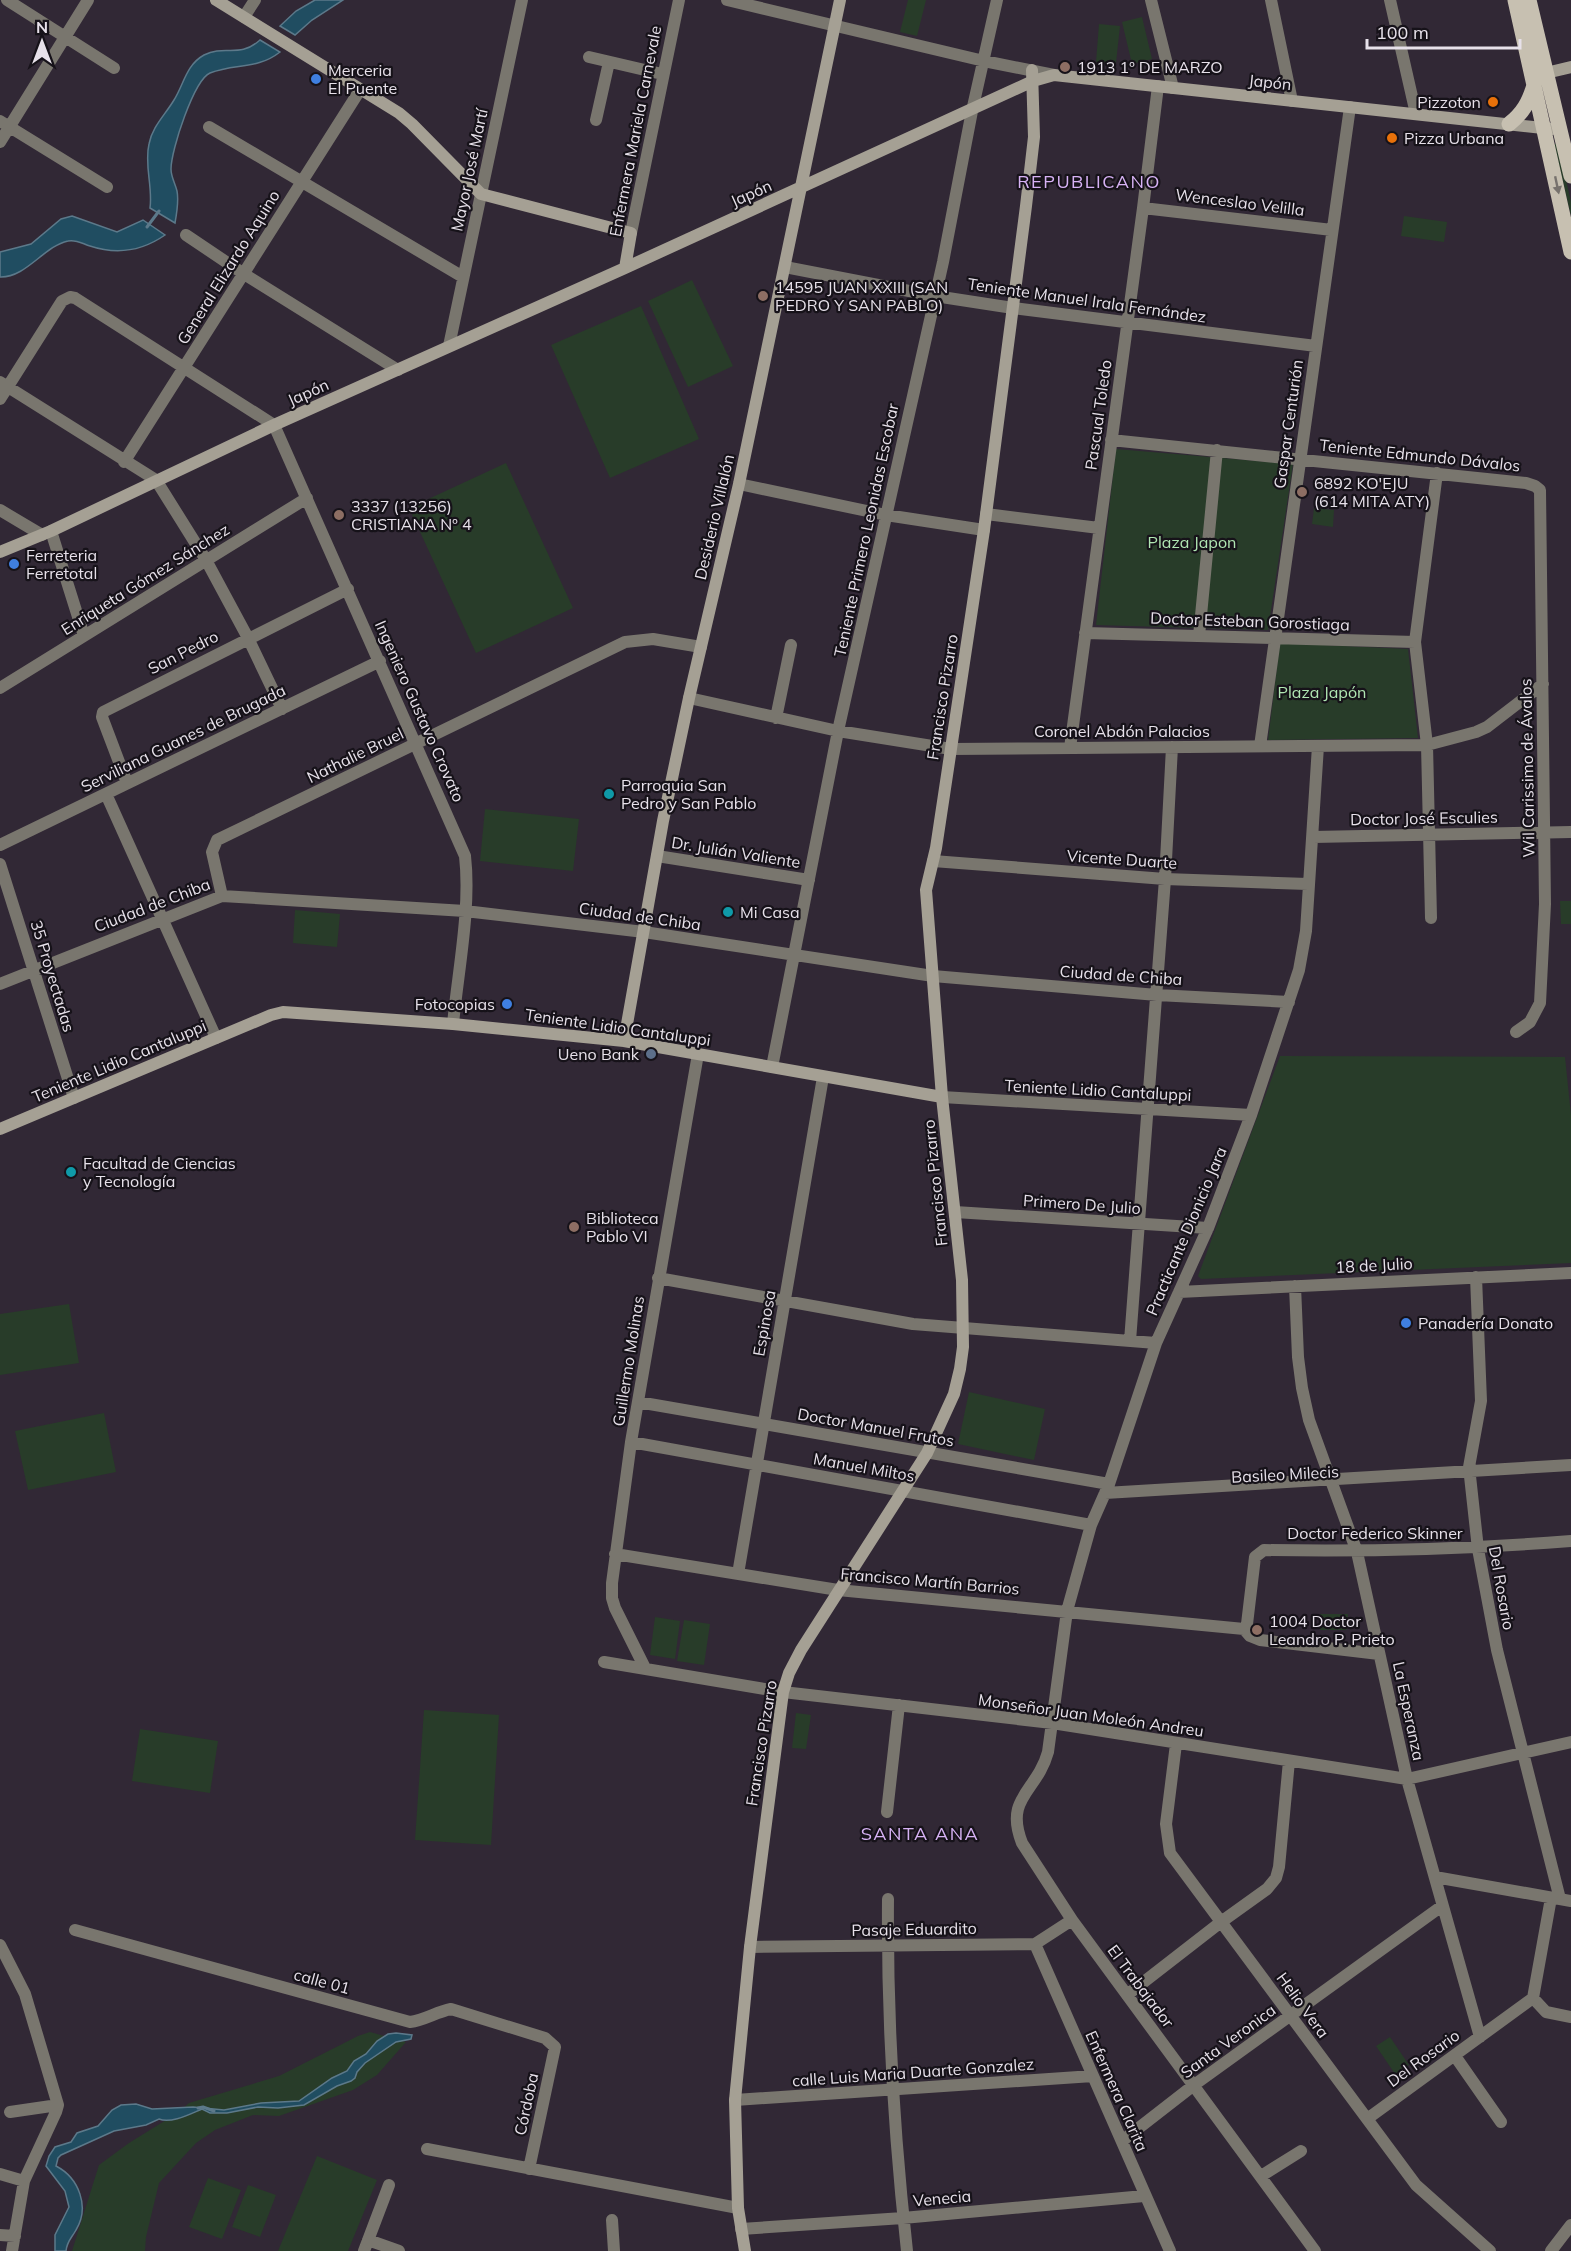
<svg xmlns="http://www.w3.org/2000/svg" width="1571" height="2251" font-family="Mulish,sans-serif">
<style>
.green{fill:#283c29}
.water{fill:#204d61;stroke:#5c798a;stroke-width:1.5}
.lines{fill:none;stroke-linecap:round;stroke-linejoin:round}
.stream{stroke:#5c798a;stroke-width:3}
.street{stroke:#79766e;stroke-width:12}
.secondary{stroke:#a5a094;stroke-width:12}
.primary{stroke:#c7c0b1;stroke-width:15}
.oneway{fill:#77726d}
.education-dot{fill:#8d6e63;stroke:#161219;stroke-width:2}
.shop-dot{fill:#3f7fe0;stroke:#161219;stroke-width:2}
.food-dot{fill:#e8710a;stroke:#161219;stroke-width:2}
.culture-dot{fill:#0f9aa8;stroke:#161219;stroke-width:2}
.service-dot{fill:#5c6f8a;stroke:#161219;stroke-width:2}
.labels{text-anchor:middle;stroke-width:4.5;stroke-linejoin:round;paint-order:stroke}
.poi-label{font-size:16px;fill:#e7e1ea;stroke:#161219;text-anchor:start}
.street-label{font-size:16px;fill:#e7e1ea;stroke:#161219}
.park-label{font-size:16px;fill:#b0e6b2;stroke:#161219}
.neighbourhood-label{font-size:18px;letter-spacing:1.5px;fill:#d7b2f5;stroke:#161219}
</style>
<rect width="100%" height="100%" fill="#312835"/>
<path class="green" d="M908 0H926L917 36 900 32Z
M1142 17 1152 59 1132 64 1122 22Z
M1099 24 1120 26 1116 63 1096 62Z
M1554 144H1558L1571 202V216Z
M1404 216 1447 222 1444 242 1401 236Z
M692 280 733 366 688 387 648 301Z
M641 306 699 439 610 478 551 345Z
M1116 449 1293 464 1268 630 1096 625Z
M506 463 573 608 476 653 409 508Z
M1314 508 1334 510 1333 527 1312 524Z
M1280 643 1408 649 1418 738 1268 740Z
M485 809 579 819 573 871 480 861Z
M1560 901H1571V924H1561Z
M295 910 340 914 337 947 293 943Z
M1280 1056 1565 1057 1571 1115V1263L1201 1279 1198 1276Z
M69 1304 79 1363 0 1375V1314Z
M969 1392 1045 1409 1034 1460 958 1444Z
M104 1413 116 1472 28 1490 15 1431Z
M1320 1614H1348L1347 1630H1320Z
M655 1617 680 1621 675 1659 650 1655Z
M684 1620 710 1624 704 1665 677 1661Z
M424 1710 499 1715 491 1845 415 1840Z
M796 1713 811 1715 806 1749 792 1748Z
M140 1729 218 1741 210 1793 132 1781Z
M370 2032 406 2042 377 2075 353 2090 279 2116 253 2115 215 2130 196 2143 159 2183 146 2237 145 2251H72L99 2165 129 2143 179 2112 189 2103 279 2076 358 2036Z
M1390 2037 1409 2065 1395 2074 1376 2046Z
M317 2156 377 2180 348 2251H278Z
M208 2178 241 2190 222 2239 189 2227Z
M248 2185 276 2195 260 2237 232 2227Z"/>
<path class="water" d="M315 0H343L312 20 295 35 280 26 296 11Z
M260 40 280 52C257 70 235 63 210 73 194 80 171 150 171 169 171 177 175 183 177 191 179 201 177 212 175 223L150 208C153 187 144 165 149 144 152 127 165 115 174 100 184 84 186 65 204 55 225 44 239 59 260 40Z
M72 216 117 232 143 220 165 235C142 251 117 255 90 246 83 244 76 239 68 241 44 246 26 278 0 277V252L31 244 61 219Z
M396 2033 412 2035 411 2039 396 2042 365 2063 357 2072 355 2078 351 2081 337 2086 304 2105 278 2108 258 2107 227 2113H210L202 2109C190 2114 171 2124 159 2119L146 2125 114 2131 61 2155 58 2158 56 2166C79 2178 90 2207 76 2230 71 2239 67 2241 66 2251H55V2235L69 2207 65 2191 46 2166 49 2156 55 2147 71 2142 77 2133 98 2126 112 2110 121 2105 136 2104 152 2109 193 2107 224 2110 261 2103 299 2101 332 2078 347 2071 354 2061 366 2054 377 2041 388 2034Z"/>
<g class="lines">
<path class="stream" d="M147 227 159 211
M198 2108 203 2107 214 2111"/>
<path class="street" d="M7 0 114 68
M727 0 984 61 1054 75
M1151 0 1173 88
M1271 0 1292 101
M1390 0 1416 114
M244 17 255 0
M589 57 662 74
M596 120 609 62
M0 121 107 187
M209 127 463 277
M0 142 88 0
M1143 208 1332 230
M631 233 679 0
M186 235 244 274 398 370
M785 267 935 296 1013 308 1316 346
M449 346 522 0
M0 382 156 480 206 560 248 638 282 709
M0 399 62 301 70 297 75 298 274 425 465 856C471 908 458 971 453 1024
M1111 440 1526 483 1535 486 1540 490 1545 904 1540 1003 1530 1022 1516 1032
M124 462 360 90
M739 484 886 515 984 530
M0 510 42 535
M986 514 1099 528
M51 531 84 636
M1085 633 1415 642
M1199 636 1217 450
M0 688 307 498
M689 698 838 731 951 749 1427 745 1476 732 1487 727 1543 684
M776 718 791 645
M1260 746 1350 107
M1070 748 1143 208 1158 86
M127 783 102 717 103 712 348 589
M106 794 216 1038
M1313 837 1571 832
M0 845 380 661
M657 856 809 880
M933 861 1165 879 1308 884
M0 864 74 1098
M222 896 212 852 217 840 625 642 653 639 701 647
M1431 918 1427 745 1415 642 1437 473
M0 984 222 896 465 911 644 932 933 976 1157 995 1289 1002
M772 1067 838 731 943 262 972 111 997 0
M942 1097 1251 1115
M955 1212 1208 1228
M1476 1277 1481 1401 1469 1467 1478 1549 1497 1650 1560 1899
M658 1278 913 1324 1156 1343
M1295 1286 1298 1357 1302 1388 1309 1420 1357 1552 1407 1779 1480 2037
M1179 1292 1571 1273
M1130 1341 1165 879 1172 747
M638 1402 1109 1484
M631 1442 1091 1525
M1105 1493 1571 1465
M615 1554 838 1590 1244 1629
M738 1574 823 1077
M1244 1629 1247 1624 1255 1557 1264 1550C1367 1552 1468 1549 1571 1541
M1244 1629 1250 1636 1260 1640 1379 1654
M604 1662 783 1692 1052 1723 1407 1779 1571 1742
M645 1668 615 1608 612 1598V1583L631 1442 698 1054
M1176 1744 1166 1824 1170 1853 1416 2185 1490 2251
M887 1812 899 1705
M1435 1877 1571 1901
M888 1899C887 2017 894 2134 907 2251
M75 1930 410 2022C425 2020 436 2012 451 2009L545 2038 555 2047 529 2169
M1035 1944 1170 2251
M0 1945 25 1994 58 2105 56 2112 24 2181 12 2251
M750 1947 1035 1944 1072 1920
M1127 1995 1221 1922 1267 1889 1276 1878 1279 1867 1289 1761
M1533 1998 1546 2012 1571 2017
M1455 2056 1501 2122
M735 2100 1093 2076
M10 2112 58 2105
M1367 2119 1533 1998 1551 1898
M1122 2141 1194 2085 1442 1906
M427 2149 738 2208
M0 2174 24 2181
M1261 2176 1301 2151
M612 2220 614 2251
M741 2229 903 2218 1144 2196
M0 2235 15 2236
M368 2240 399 2251
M364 2251 389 2185
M1315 2251 1072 1920 1022 1843C1004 1797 1037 1792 1048 1752L1067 1611 1091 1525 1109 1484 1156 1343 1208 1228 1251 1115 1299 970 1306 931 1318 746
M1551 2251 1571 2225"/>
<path class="secondary" d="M216 0 399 113 412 124 481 194 631 233 625 268
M1546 73 1571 67
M0 552 51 531 274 425 625 268 1033 81 1054 75 1552 129
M624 1041 663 821 689 698 739 484 840 0
M0 1129 271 1015 283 1012 453 1024 624 1041 942 1097
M745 2251 738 2208 735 2100 750 1947 783 1692 789 1673 801 1650 927 1453 954 1394 960 1369 963 1347 962 1280 942 1097 926 890 936 848 984 530 1026 206 1034 137 1032 70"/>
<path class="primary" d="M1515 0 1571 252
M1529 0 1571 176
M1509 124C1523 113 1529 102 1534 85"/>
</g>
<defs><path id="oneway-solid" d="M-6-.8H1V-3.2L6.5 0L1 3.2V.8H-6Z" transform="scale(1.5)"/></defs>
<use class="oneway" href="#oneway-solid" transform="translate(1557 185) rotate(78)"/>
<g class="education-dot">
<circle cx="1065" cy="67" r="6"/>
<circle cx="763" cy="296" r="6"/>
<circle cx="1302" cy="492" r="6"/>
<circle cx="339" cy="515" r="6"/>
<circle cx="574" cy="1227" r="6"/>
<circle cx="1257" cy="1630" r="6"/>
</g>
<g class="shop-dot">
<circle cx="316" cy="79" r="6"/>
<circle cx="14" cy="564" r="6"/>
<circle cx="507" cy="1004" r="6"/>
<circle cx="1406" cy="1323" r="6"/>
</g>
<g class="food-dot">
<circle cx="1493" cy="102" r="6"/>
<circle cx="1392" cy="138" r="6"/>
</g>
<g class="culture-dot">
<circle cx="609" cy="794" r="6"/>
<circle cx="728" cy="912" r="6"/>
<circle cx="71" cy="1172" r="6"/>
</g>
<circle class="service-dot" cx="651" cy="1054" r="6"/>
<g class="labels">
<g class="poi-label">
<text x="1077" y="73">1913 1º DE MARZO</text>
<text x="328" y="76">Merceria<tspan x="328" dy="18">El Puente</tspan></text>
<text x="1481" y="108" text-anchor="end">Pizzoton</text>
<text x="1404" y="144">Pizza Urbana</text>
<text x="775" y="293">14595 JUAN XXIII (SAN<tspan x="775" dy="18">PEDRO Y SAN PABLO)</tspan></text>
<text x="1314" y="489">6892 KO'EJU<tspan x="1314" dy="18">(614 MITA ATY)</tspan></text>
<text x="351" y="512">3337 (13256)<tspan x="351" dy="18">CRISTIANA Nº 4</tspan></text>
<text x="26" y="561">Ferreteria<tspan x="26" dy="18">Ferretotal</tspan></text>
<text x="621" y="791">Parroquia San<tspan x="621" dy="18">Pedro y San Pablo</tspan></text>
<text x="740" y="918">Mi Casa</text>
<text x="495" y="1010" text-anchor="end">Fotocopias</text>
<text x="639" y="1060" text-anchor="end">Ueno Bank</text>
<text x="83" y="1169">Facultad de Ciencias<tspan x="83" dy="18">y Tecnología</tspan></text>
<text x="586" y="1224">Biblioteca<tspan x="586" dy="18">Pablo VI</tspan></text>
<text x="1418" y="1329">Panadería Donato</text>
<text x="1269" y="1627">1004 Doctor<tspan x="1269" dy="18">Leandro P. Prieto</tspan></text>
</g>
<g class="street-label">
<text transform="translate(1270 82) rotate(6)" y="6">Japón</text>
<text transform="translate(635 131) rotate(-79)" y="6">Enfermera Mariela Carnevale</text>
<text transform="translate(469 170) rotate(-78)" y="6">Mayor José Martí</text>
<text transform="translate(751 193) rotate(-24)" y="6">Japón</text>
<text transform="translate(1240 202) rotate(7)" y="6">Wenceslao Velilla</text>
<text transform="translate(228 267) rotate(-58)" y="6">General Elizardo Aquino</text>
<text transform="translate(1087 300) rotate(8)" y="6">Teniente Manuel Irala Fernández</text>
<text transform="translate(308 392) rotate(-24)" y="6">Japón</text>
<text transform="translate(1098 415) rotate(-82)" y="6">Pascual Toledo</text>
<text transform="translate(1288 424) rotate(-82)" y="6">Gaspar Centurión</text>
<text transform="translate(1420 455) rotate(6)" y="6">Teniente Edmundo Dávalos</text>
<text transform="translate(714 517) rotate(-77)" y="6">Desiderio Villalón</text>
<text transform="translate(866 530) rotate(-78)" y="6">Teniente Primero Leonidas Escobar</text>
<text transform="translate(145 579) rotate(-32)" y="6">Enriqueta Gómez Sánchez</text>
<text transform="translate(1250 621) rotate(2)" y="6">Doctor Esteban Gorostiaga</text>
<text transform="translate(183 652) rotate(-27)" y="6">San Pedro</text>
<text transform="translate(942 697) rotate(-81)" y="6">Francisco Pizarro</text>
<text transform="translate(420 711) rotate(66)" y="6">Ingeniero Gustavo Crovato</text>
<text x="1122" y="737">Coronel Abdón Palacios</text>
<text transform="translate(183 738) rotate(-26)" y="6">Serviliana Guanes de Brugada</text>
<text transform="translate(355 755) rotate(-26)" y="6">Nathalie Bruel</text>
<text transform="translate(1527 768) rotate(-91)" y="6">Wil Carissimo de Ávalos</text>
<text transform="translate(1424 818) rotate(-1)" y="6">Doctor José Esculies</text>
<text transform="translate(736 852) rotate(9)" y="6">Dr. Julián Valiente</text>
<text transform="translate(1122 859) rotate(4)" y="6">Vicente Duarte</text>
<text transform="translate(152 905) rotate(-21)" y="6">Ciudad de Chiba</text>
<text transform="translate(640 916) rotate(8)" y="6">Ciudad de Chiba</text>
<text transform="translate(1121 975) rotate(4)" y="6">Ciudad de Chiba</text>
<text transform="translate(53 976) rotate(73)" y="6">35 Proyectadas</text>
<text transform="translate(618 1027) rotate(8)" y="6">Teniente Lidio Cantaluppi</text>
<text transform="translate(119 1061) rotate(-23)" y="6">Teniente Lidio Cantaluppi</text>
<text transform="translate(1098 1090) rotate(3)" y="6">Teniente Lidio Cantaluppi</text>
<text transform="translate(935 1183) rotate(-96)" y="6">Francisco Pizarro</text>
<text transform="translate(1082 1204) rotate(4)" y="6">Primero De Julio</text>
<text transform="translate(1186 1231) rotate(-67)" y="6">Practicante Dionicio Jara</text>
<text transform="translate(1374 1265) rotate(-3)" y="6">18 de Julio</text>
<text transform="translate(764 1323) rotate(-80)" y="6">Espinosa</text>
<text transform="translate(628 1361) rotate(-81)" y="6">Guillermo Molinas</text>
<text transform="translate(876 1427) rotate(10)" y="6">Doctor Manuel Frutos</text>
<text transform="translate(864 1467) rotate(10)" y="6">Manuel Miltos</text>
<text transform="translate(1285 1474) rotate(-3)" y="6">Basileo Milecis</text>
<text x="1375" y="1539">Doctor Federico Skinner</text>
<text transform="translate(930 1581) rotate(5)" y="6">Francisco Martín Barrios</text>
<text transform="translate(1502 1588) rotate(80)" y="6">Del Rosario</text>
<text transform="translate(1409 1711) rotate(78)" y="6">La Esperanza</text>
<text transform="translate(1091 1715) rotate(8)" y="6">Monseñor Juan Moleón Andreu</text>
<text transform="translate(761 1743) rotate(-81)" y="6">Francisco Pizarro</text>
<text transform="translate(914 1929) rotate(-1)" y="6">Pasaje Eduardito</text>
<text transform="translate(322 1981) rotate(15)" y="6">calle 01</text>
<text transform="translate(1141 1986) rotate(53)" y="6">El Trabajador</text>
<text transform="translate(1303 2005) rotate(54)" y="6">Helio Vera</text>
<text transform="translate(1228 2041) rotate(-36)" y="6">Santa Veronica</text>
<text transform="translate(1423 2058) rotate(-36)" y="6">Del Rosario</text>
<text transform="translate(913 2072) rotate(-4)" y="6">calle Luis Maria Duarte Gonzalez</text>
<text transform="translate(1117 2091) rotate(66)" y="6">Enfermera Clarita</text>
<text transform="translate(526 2104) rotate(-78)" y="6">Córdoba</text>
<text transform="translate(942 2198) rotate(-5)" y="6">Venecia</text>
</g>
<g class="park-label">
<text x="1192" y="548">Plaza Japon</text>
<text x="1322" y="698">Plaza Japón</text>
</g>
<g class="neighbourhood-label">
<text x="1089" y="188">REPUBLICANO</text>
<text x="920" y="1840">SANTA ANA</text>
</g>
</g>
<g transform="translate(42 42)" stroke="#161219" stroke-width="4.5" paint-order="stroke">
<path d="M0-4.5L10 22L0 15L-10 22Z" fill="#e7e1ea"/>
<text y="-9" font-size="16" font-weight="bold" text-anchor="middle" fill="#e7e1ea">N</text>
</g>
<path d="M1367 39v9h153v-9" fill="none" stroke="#e7e1ea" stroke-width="3"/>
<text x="1376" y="39" font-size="18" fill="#e7e1ea" stroke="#161219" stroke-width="4.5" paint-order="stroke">100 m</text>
</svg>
